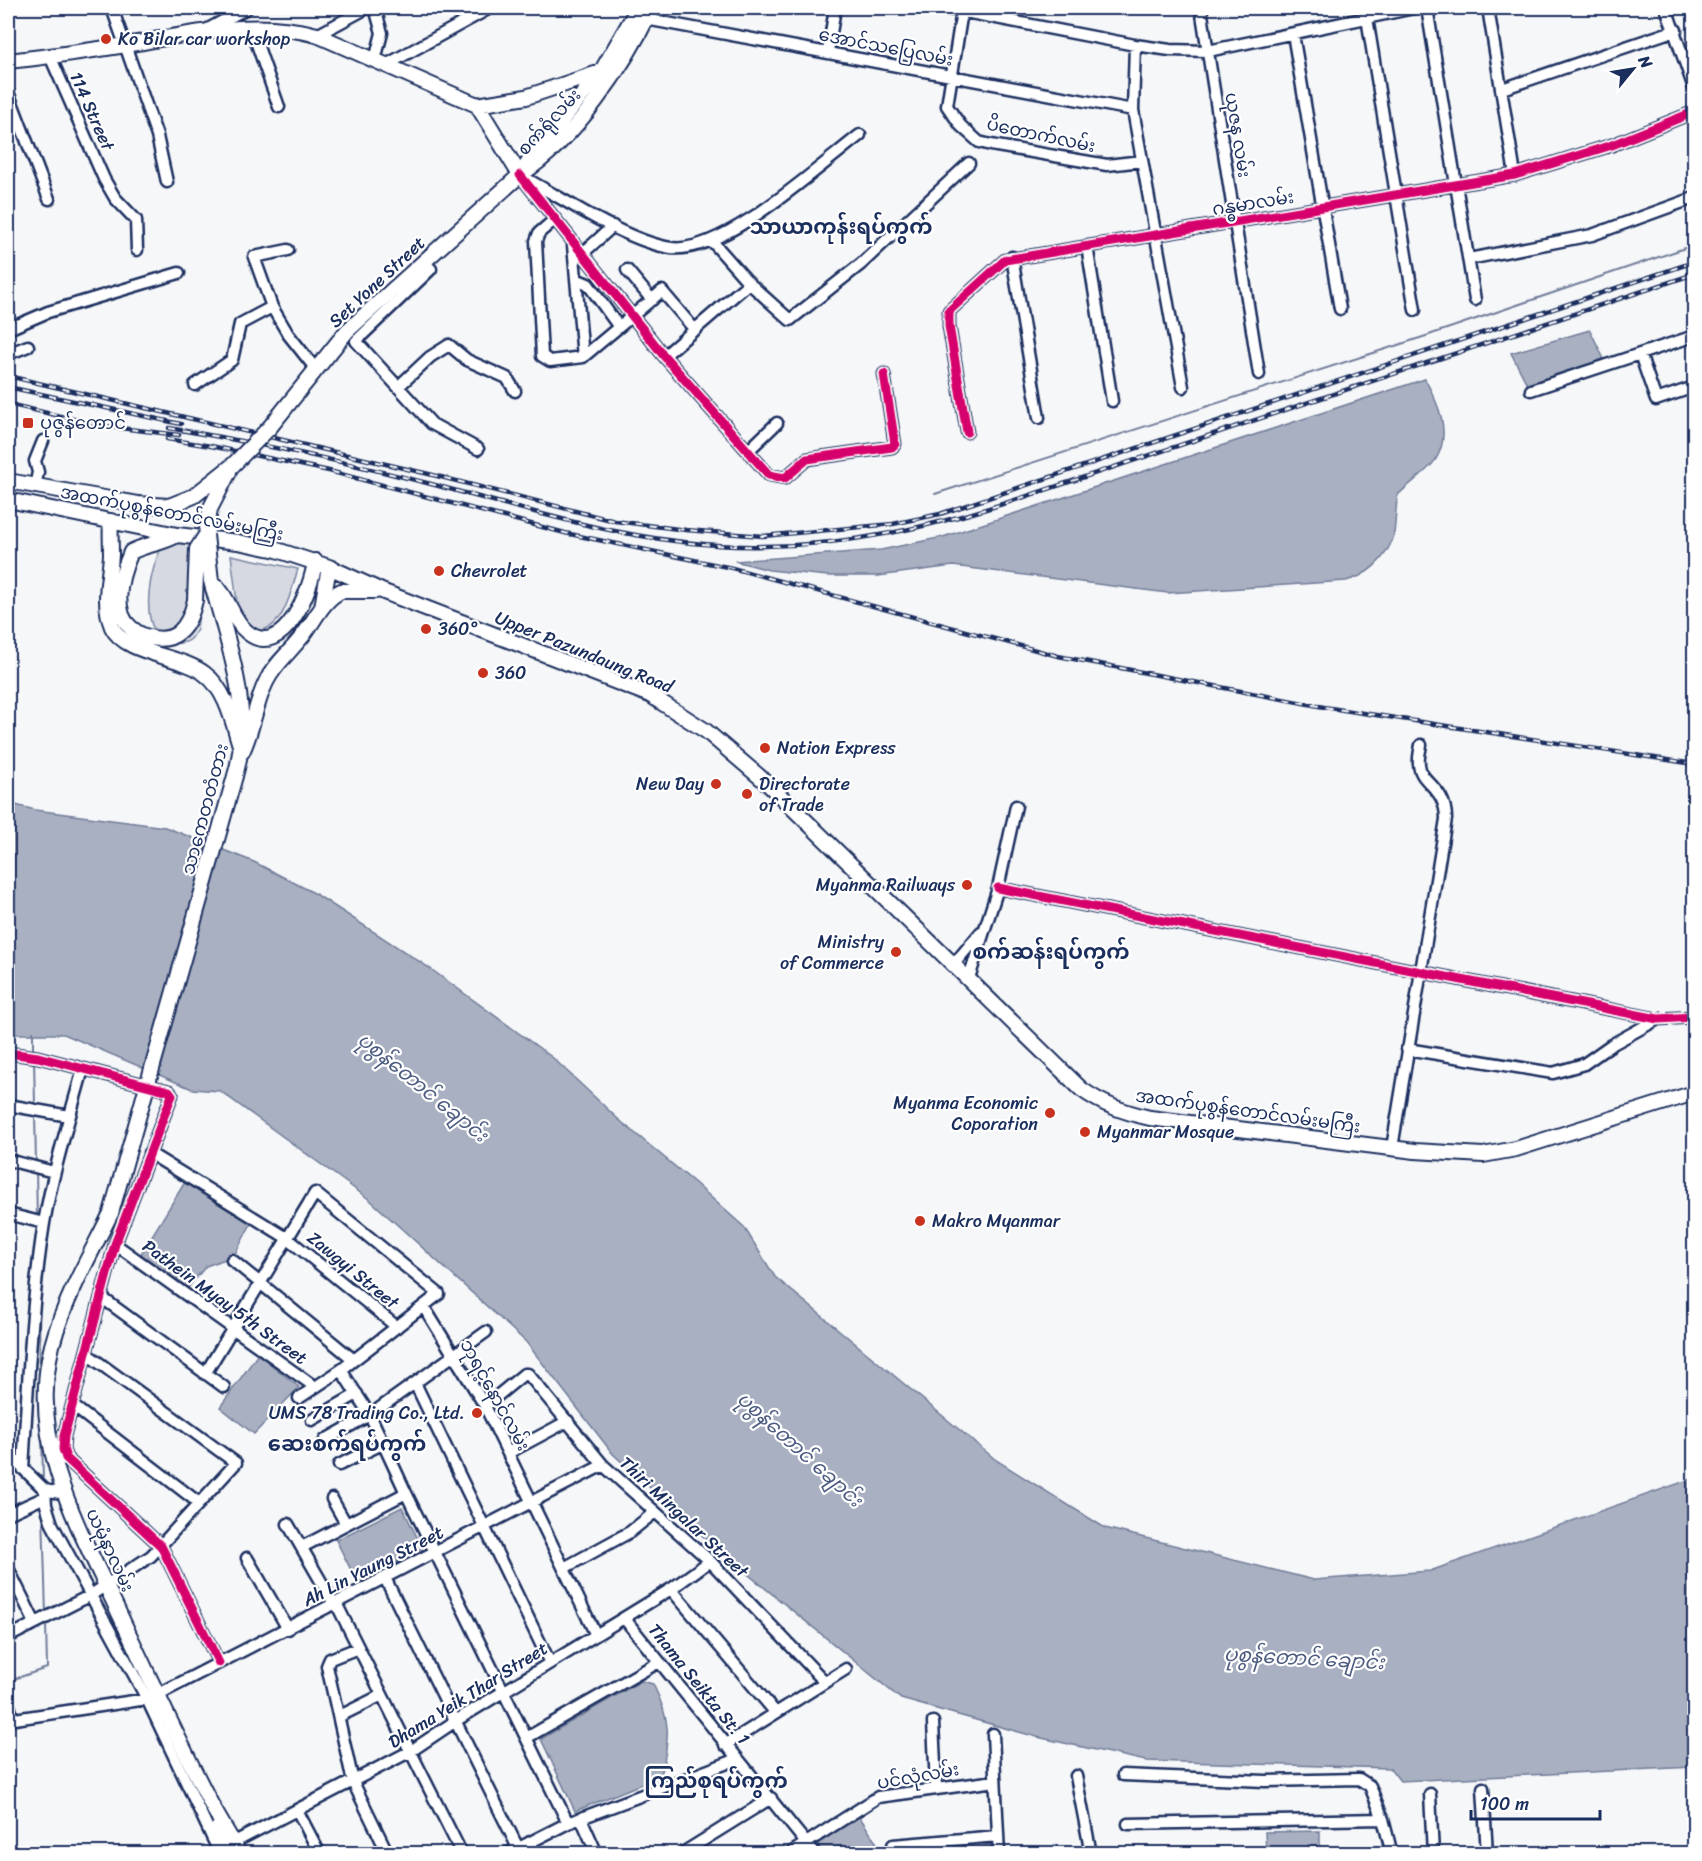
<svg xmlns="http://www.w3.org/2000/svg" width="1702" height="1861" font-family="Sriracha,'Noto Sans Myanmar',sans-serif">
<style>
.green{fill:#d6d9e2;stroke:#7884a0;stroke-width:1.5}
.water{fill:#a9b0c1;stroke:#707c99;stroke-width:1.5}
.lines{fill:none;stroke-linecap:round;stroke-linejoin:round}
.stream{stroke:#707c99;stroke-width:2}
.minor-casing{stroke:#1b2f5e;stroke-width:15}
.major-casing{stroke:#1b2f5e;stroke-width:18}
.minor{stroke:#fff;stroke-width:10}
.major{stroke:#fff;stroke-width:14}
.rail-casing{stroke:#1b2f5e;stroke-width:4.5}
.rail{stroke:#fff;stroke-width:2;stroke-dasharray:7;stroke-linecap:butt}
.major-bridge-casing{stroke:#1b2f5e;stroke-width:18;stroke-linecap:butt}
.major-bridge{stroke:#fff;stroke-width:14}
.cycleway-casing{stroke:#fff;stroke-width:13}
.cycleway{stroke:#d6006c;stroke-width:9}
.poi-dot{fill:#c8321e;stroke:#fff;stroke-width:2}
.labels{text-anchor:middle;stroke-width:4.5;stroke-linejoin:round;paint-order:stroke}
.poi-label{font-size:18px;fill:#1b2f5e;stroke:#fff;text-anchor:start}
.street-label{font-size:18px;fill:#1b2f5e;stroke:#fff}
.water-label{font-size:20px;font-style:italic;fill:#4d5c81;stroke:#fff}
.quarter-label{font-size:21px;font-weight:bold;fill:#1b2f5e;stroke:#fff}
</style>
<rect width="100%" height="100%" fill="#f6f7f9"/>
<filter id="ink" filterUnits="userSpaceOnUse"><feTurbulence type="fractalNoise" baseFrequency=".0167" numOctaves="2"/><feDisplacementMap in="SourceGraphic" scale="12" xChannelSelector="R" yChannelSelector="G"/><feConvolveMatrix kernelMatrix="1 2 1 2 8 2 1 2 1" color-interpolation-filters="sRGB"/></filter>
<g filter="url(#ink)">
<path class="green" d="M166 540 206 545 197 630C192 639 190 642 180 643 132 647 149 562 166 540Z
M231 555 298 569C290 594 283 637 249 630L239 618Z"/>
<path class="water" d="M1590 330 1604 359 1527 384 1511 353Z
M1425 379C1438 403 1452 432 1436 459 1430 470 1407 485 1398 495 1395 507 1396 527 1393 538 1385 560 1367 576 1346 581L1168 593 953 566 878 576H828L769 570 735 561 881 550 943 537Z
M8 803 35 810 165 827 254 862 314 893 428 967 553 1058 618 1119 695 1183 744 1227 775 1277 996 1460 1105 1528 1314 1580 1430 1571 1694 1478V1767L1400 1781 1390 1768 1146 1761 1037 1737 901 1699 717 1549 613 1454 526 1342 370 1200 220 1091 192 1089 64 1034H8Z
M188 1177 253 1220 234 1256 206 1266 186 1290 139 1257Z
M258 1354 299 1387 254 1434 220 1407Z
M402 1507 423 1549 357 1582 336 1540Z
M641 1681 653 1684C671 1720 670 1736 661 1776L575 1811 541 1739Z
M859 1816 883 1853H824L817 1843Z
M1320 1831V1853H1266L1265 1832Z"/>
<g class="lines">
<path class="stream" d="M935 494 1426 336 1694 245
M33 1032V1054
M34 1059 35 1105
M35 1113 36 1165
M36 1170 37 1219
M39 1305 40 1378
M42 1428 43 1483
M43 1512 46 1615
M8 1681 47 1668 46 1623"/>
<defs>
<path id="minor" d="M112 8 157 136 167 182
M944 8 1135 45 1170 50 1208 51 1414 8
M1201 8 1259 374
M1427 8 1475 300
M1488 8 1515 175
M1666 8 1694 88
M962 11 947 106 961 126 979 142 991 145 1107 165 1142 161
M640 18 1133 110
M1367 18 1415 310
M251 27 279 107
M208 29 247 8
M1293 34 1340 309
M317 35 367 8
M1135 45 1133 110 1183 387
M828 52 835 8
M50 56 104 179 115 198 136 220 137 250
M375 60 382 33 375 8
M386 65 490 8
M1502 89 1676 30
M8 92 49 199
M520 175 664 356 769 475 785 478 807 459 892 447 895 444 884 374
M523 177C564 199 626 241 671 248 723 255 819 166 860 135
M554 220 539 233 536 241 542 356 550 361 583 357 662 291 695 330
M711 240 749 283 790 320 861 264 969 163
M573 245 583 357
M1087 246 1112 401
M288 250 254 257 272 307 288 334 315 368
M582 254 613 226
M1012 257 1039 418
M1469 259 1592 235 1694 198
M425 263 431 269 356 341 432 424 478 449
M627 270 652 300
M576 279 588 284 619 327
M8 323 13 327 48 312 179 273
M8 354 28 346
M1640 354 1656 400 1694 387
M664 356 749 283
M195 385 232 360 240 324 272 307
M398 387 430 357 449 345 467 360 507 378 515 391
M1531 390 1694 336
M967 432 949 326V311L1005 260 1515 175 1612 145 1694 112
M748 451 777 423
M35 487 38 472 35 461 43 441
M998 888 1658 1019 1694 1017
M954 964 981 932
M969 978 998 888 1016 806
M1407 1049 1553 1073 1584 1064 1611 1045 1658 1019
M8 1053 38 1057 169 1091 172 1095 115 1244 64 1436 63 1449 66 1458 161 1546 219 1663
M8 1105 69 1116
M1392 1148 1446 819C1446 786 1420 784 1419 764 1418 758 1420 751 1421 745
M149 1153 287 1238 397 1327
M8 1160 54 1172
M8 1214 44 1223
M115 1244 315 1387
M232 1260 354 1360
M101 1297 224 1387
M424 1307 485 1406 596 1635
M341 1370 370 1415 406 1493 568 1823
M205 1374 315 1193 439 1294 341 1370 299 1398
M415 1383 550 1663
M73 1406 199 1503
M485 1406 524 1374H528L603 1465 710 1561 825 1682
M312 1420 357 1394
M325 1440 370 1415 486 1332
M508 1453 568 1421
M8 1454 45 1490 65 1494
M339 1465 384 1443
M23 1469C28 1386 31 1305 44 1223 53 1171 69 1120 83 1069
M45 1490 46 1505 52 1524 147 1699 220 1854
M332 1499 346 1524
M8 1514 45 1497
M288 1524 334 1604
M302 1547 406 1493
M247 1558 288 1629
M8 1568 35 1623
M564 1568 630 1532 655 1512
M385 1578 518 1848
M671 1589 775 1712
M336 1603 462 1854
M624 1618 815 1854
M8 1637 91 1595 151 1556 236 1463 87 1354
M358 1648 330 1659 327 1666 353 1782 388 1854
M8 1702 13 1719
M340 1716 382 1695
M8 1720 147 1699 157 1695 603 1465
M933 1722 936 1787
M993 1734 999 1854
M528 1737 659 1662
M725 1745 846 1669
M1123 1775 1265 1781 1359 1779 1370 1786 1383 1819
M1076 1776 1091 1854
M1483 1788 1487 1854
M1430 1794 1433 1854
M297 1810 320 1854
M581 1818 597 1854
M1694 1820V1822
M1128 1824 1383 1819 1392 1854
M530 1842 535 1854
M893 1845 998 1836
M219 1850 411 1751 457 1720 671 1589 710 1561
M507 1854 568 1823 738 1759
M681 1854 771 1798
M789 1854 878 1797 995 1781"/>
<path id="major" d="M8 61C47 57 87 51 126 45 189 34 253 18 317 35L477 105 526 97 601 72 612 78
M477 105 520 175
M523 171 533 155 601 72 638 8
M270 427 347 331 520 175C575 140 624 66 652 8
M8 481 138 504 169 506 194 496 233 465
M8 500 177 535 238 542 277 550 329 567 384 592 650 695 706 731 768 784 1081 1089C1103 1105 1124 1112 1150 1118L1415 1151 1483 1155 1516 1149 1694 1093
M111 521C110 532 111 543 111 554 110 579 102 602 112 627 125 655 182 655 205 674 227 690 234 727 242 752
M177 535C162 544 146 544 131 552 123 570 115 595 122 615 125 624 135 633 145 636 175 646 189 628 195 600
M206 535 210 509 229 472
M211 581C228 643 254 712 235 776
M213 583C229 596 231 619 247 632 284 662 312 587 315 561
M322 607 329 567
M242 752C253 730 255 704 266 682 274 665 288 654 300 639 314 623 321 601 341 591H376
M111 1213C89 1258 58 1310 49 1359 32 1451 82 1533 119 1613 148 1675 177 1737 208 1798 217 1817 230 1835 239 1854
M218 1828 228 1854"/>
</defs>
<use href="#minor" class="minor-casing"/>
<use href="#major" class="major-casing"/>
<use href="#minor" class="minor"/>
<use href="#major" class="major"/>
<defs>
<path id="rail" d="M8 376 433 475 615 521 686 530 763 536 893 524 940 514 1694 262
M8 387 181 424
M8 404 103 426 179 435
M169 428C258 443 347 462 435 485 542 514 652 549 764 546 852 545 926 528 1009 502L1694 274
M167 439 211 446 329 471 565 533 732 568 1058 656 1324 707 1694 764"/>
</defs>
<use href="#rail" class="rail-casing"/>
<use href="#rail" class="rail"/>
<defs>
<path id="major-bridge" d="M233 465 270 427
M206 535 211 581
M195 600 197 549 206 535
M111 1213 235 776"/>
</defs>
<use href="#major-bridge" class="major-bridge-casing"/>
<use href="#major-bridge" class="major-bridge"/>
<defs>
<path id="cycleway" d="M520 175 664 356 769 475 785 478 807 459 892 447 895 444 884 374
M967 432 949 326V311L1005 260 1515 175 1612 145 1694 112
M998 888 1658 1019 1694 1017
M8 1053 38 1057 169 1091 172 1095 115 1244 64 1436 63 1449 66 1458 161 1546 219 1663"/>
</defs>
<use href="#cycleway" class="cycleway-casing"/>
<use href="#cycleway" class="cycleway"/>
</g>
</g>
<g class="poi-dot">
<circle cx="106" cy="39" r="6"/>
<rect x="22" y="417" width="12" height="12" rx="3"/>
<circle cx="439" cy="571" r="6"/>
<circle cx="426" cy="629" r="6"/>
<circle cx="483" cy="673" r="6"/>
<circle cx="765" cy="748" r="6"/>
<circle cx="716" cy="784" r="6"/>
<circle cx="747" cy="794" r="6"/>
<circle cx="967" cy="885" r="6"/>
<circle cx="896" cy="952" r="6"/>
<circle cx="1050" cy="1113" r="6"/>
<circle cx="1085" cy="1132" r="6"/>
<circle cx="920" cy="1221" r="6"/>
<circle cx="477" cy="1413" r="6"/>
</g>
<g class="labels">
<g class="poi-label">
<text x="118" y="45">Ko Bilar car workshop</text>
<text x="40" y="429">ပုဇွန်တောင်</text>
<text x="451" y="577">Chevrolet</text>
<text x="438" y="635">360°</text>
<text x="495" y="679">360</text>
<text x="777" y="754">Nation Express</text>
<text x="704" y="790" text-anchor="end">New Day</text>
<text x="759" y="790">Directorate<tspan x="759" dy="21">of Trade</tspan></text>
<text x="955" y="891" text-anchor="end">Myanma Railways</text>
<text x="884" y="948" text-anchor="end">Ministry<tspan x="884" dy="21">of Commerce</tspan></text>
<text x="1038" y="1109" text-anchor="end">Myanma Economic<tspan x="1038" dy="21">Coporation</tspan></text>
<text x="1097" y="1138">Myanmar Mosque</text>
<text x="932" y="1227">Makro Myanmar</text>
<text x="465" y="1419" text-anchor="end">UMS 78 Trading Co., Ltd.</text>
</g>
<g class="street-label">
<text transform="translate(886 47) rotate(11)" y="6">အောင်သပြေလမ်း</text>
<text transform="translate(92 111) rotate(66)" y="6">114 Street</text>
<text transform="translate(549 122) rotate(-47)" y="6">စက်ရုံလမ်း</text>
<text transform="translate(1041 135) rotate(12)" y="6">ပိတောက်လမ်း</text>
<text transform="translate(1238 135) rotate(81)" y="6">ယုဇန လမ်း</text>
<text transform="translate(1253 203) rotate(-9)" y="6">ဂန္ဓမာလမ်း</text>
<text transform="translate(377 282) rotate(-43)" y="6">Set Yone Street</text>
<text transform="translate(172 513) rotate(11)" y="6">အထက်ပုစွန်တောင်လမ်းမကြီး</text>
<text transform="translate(584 652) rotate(22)" y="6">Upper Pazundaung Road</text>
<text transform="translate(205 809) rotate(-75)" y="6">သာကေတတံတား</text>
<text transform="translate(1248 1111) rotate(8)" y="6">အထက်ပုစွန်တောင်လမ်းမကြီး</text>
<text transform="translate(353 1270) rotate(39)" y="6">Zawgyi Street</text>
<text transform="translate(225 1302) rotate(36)" y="6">Pathein Myay 5th Street</text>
<text transform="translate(495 1395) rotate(61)" y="6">ဘုရင့်နောင်လမ်း</text>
<text transform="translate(684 1517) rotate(43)" y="6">Thiri Mingalar Street</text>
<text transform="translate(110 1550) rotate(65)" y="6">ယမုံနာလမ်း</text>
<text transform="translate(373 1566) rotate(-27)" y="6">Ah Lin Yaung Street</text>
<text transform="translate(699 1684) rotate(51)" y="6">Thama Seikta St. 1</text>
<text transform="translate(468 1695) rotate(-32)" y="6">Dhama Yeik Thar Street</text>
<text transform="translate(918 1776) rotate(-10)" y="6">ပင်လုံလမ်း</text>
</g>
<g class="water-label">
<text transform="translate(423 1087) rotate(39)" y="7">ပုစွန်တောင် ချောင်း</text>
<text transform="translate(800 1449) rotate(42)" y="7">ပုစွန်တောင် ချောင်း</text>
<text transform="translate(1304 1658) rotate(3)" y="7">ပုစွန်တောင် ချောင်း</text>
</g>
<g class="quarter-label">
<text x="841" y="234">သာယာကုန်းရပ်ကွက်</text>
<text x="1051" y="959">စက်ဆန်းရပ်ကွက်</text>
<text x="347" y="1451">ဆေးစက်ရပ်ကွက်</text>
<text x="716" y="1788">ကြည်စုရပ်ကွက်</text>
</g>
</g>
<rect width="1702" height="1861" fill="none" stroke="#fff" stroke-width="30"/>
<rect x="15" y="15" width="1672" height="1831" fill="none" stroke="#1b2f5e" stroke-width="2" filter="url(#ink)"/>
<g transform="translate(1633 69) rotate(60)" stroke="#ffffff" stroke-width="4.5" paint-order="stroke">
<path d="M0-4.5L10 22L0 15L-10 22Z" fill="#1b2f5e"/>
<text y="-9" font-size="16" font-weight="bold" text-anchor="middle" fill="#1b2f5e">N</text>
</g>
<path d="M1471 1810v9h129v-9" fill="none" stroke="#1b2f5e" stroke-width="3"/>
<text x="1480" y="1810" font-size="18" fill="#1b2f5e" stroke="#ffffff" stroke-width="4.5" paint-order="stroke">100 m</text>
</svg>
